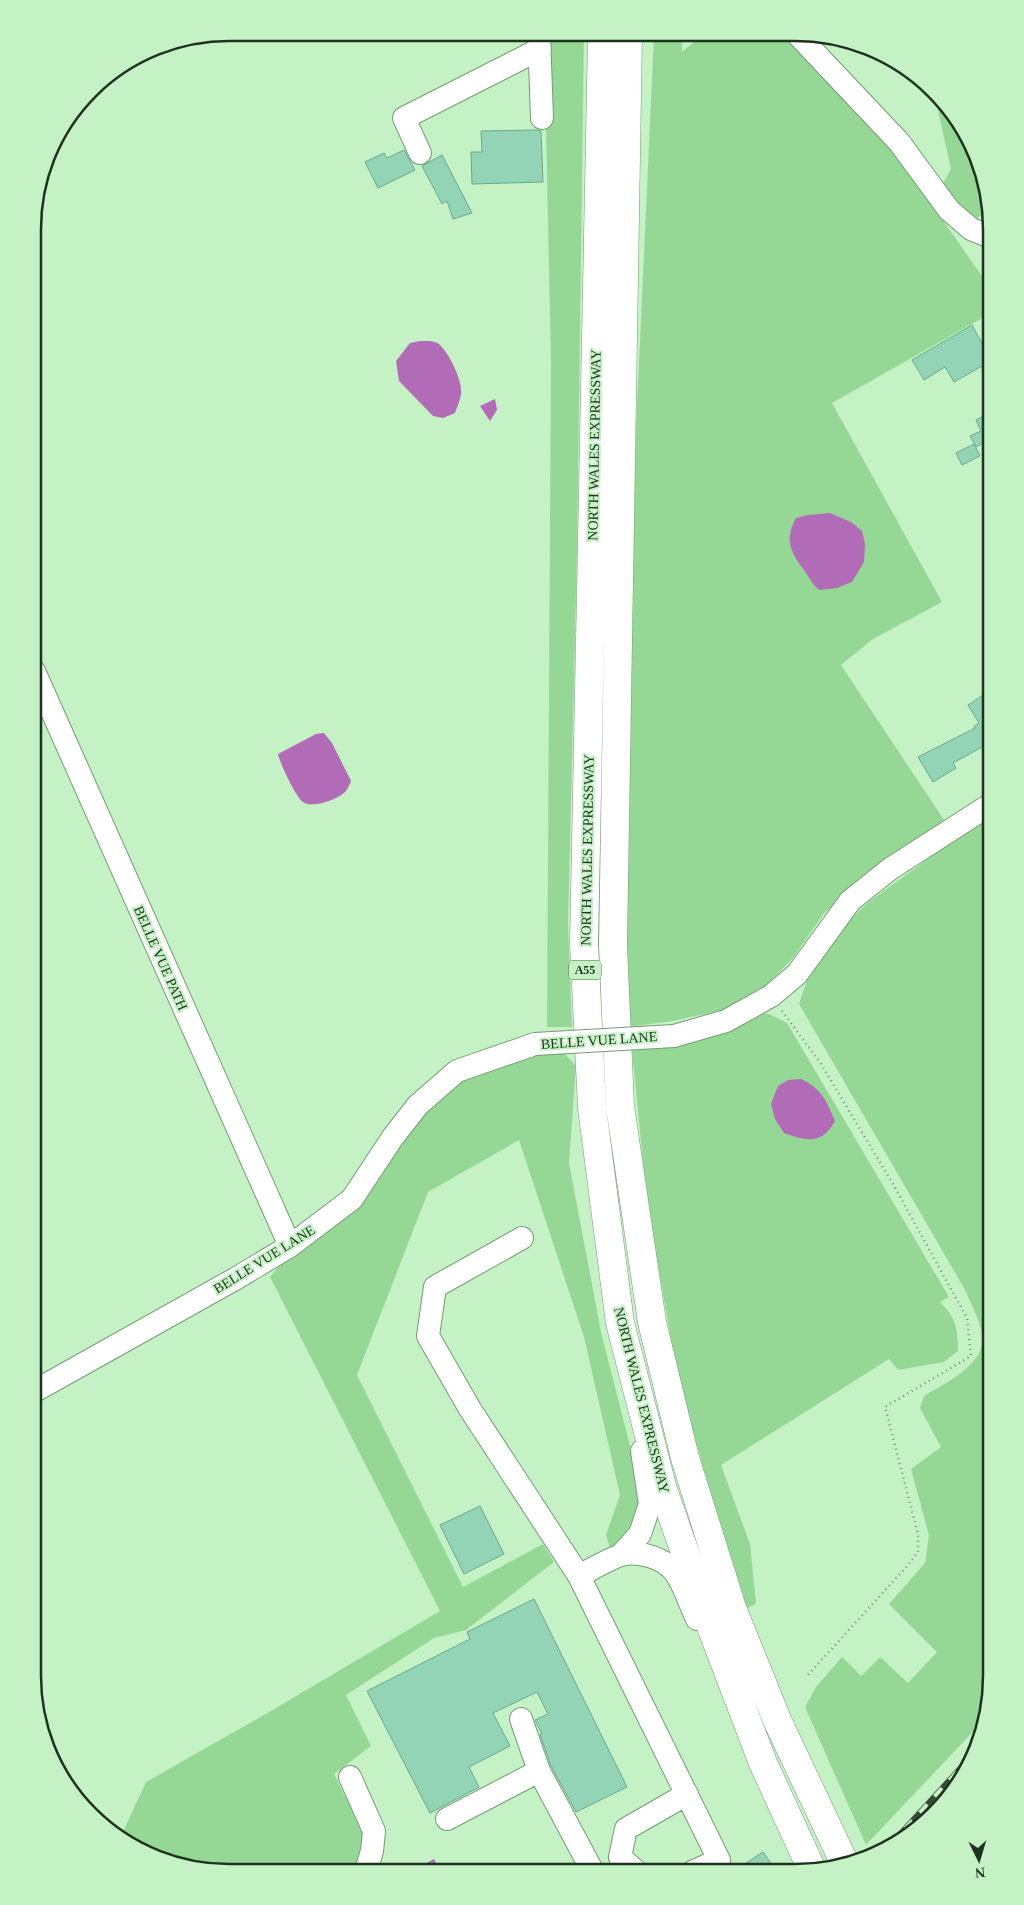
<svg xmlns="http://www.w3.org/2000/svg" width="1024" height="1905" font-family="'Times New Roman',serif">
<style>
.green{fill:#95d895}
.water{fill:#b26bb7}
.building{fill:#94d4b6;stroke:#69a88c}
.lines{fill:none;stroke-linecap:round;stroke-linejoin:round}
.minor-casing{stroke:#739d72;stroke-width:24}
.highway-casing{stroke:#739d72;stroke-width:29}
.path{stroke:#759574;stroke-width:2.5;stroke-dasharray:1 4;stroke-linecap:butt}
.minor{stroke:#fff;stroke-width:22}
.highway{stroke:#fff;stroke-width:28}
.rail-casing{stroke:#374d37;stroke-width:5.5}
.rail{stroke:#c5f2c4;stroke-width:4;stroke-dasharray:11;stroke-linecap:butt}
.minor-bridge-casing{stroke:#739d72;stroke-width:24;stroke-linecap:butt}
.minor-bridge{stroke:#fff;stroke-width:22}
.labels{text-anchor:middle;stroke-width:4;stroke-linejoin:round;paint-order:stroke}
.shield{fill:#c5f2c4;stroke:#516b50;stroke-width:1}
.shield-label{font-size:12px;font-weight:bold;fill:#1f311f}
.street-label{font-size:14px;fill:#1f311f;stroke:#c5f2c4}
.rim{fill:none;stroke:#1f311f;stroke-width:2.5}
</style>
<rect width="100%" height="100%" fill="#c5f2c4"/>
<path class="green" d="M544 34 584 35 577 551 568 925 572 1027H547L551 362Z
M654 35H682V52L702 35 787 36 846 97 905 166 991 289V313L832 403 942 602 873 639 841 665 944 820 824 913 793 958 763 989 723 1010 673 1021 627 1027V881L636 428Z
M934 93 958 120 965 133 985 212 971 223 942 185 951 169Z
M991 816V1689L983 1721 866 1845 805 1707 816 1687 842 1657 861 1676 880 1657 908 1683 937 1652 889 1604 925 1563 929 1535 911 1469 941 1447 920 1408 924 1396C945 1383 986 1365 982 1335 981 1323 969 1299 964 1288L799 1004 808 977 847 922 870 901 954 840Z
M759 1013 769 1014 787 1023 949 1297 940 1302C956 1318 958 1328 958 1351L944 1362 898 1370 889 1359 721 1465 750 1544 756 1604 747 1608 725 1547 677 1373 647 1203 632 1050 651 1048Z
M564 1053 576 1066 569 1163 601 1332 643 1497 637 1524 613 1558 606 1535 620 1495 584 1337 519 1140 428 1192 357 1375 463 1587 543 1544 554 1562 466 1630 434 1638 346 1695 371 1746 334 1774 364 1833 360 1871H204L154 1857 120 1838 146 1782 264 1715 440 1611 270 1277 293 1249 460 1076 531 1055Z"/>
<path class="water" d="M420 341C427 341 433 340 439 344 449 353 463 381 461 394 460 401 457 407 455 413L443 418 433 416 399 381 396 361 410 343Z
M495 399 497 410 490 421 480 406Z
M830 513 851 522 862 531 865 544 864 562 852 582 837 588 819 590C813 585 810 579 806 573 792 554 783 542 796 518L808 515Z
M324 733 332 743 351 781C350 784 348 788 346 791 339 799 312 809 303 802 295 796 280 763 278 754L316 734Z
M801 1079C822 1089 826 1100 835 1121 822 1145 807 1141 784 1133L775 1119 771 1104 778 1086 788 1080Z
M434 1859 440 1871H412Z"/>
<path class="building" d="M536 130 541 131 543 182 472 184 471 152H482L481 131Z
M404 150 415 170 378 188 365 162 384 153 387 158Z
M442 155 472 213 453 219 447 201 442 204 422 166Z
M972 325 983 345 991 340V361L954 382 945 367 924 380 912 360Z
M991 412V450L987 441 976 447 970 436 981 431 976 420Z
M974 444 980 456 962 465 956 453Z
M991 690V742L953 763 956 768 933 782 918 757 975 728 974 726 979 723 968 705Z
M480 1506 504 1554 464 1574 440 1525Z
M534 1599 627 1787 576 1812 551 1766 540 1734H542L535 1720 548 1714 537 1692 493 1713 510 1746 469 1767 479 1787 430 1813 367 1691 470 1639 467 1632Z
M763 1852 777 1872H732Z"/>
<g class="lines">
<defs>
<path id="minor" d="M539 35 542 118
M799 36 899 142 949 210 971 229 991 237
M420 153 404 118 540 49
M34 671 290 1246
M674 1036 726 1021 771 996 797 974 850 901 890 869 991 804
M522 1238 435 1287 428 1336 470 1409 579 1576 719 1860 692 1872
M33 1392 235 1279 290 1246 352 1199 393 1137 418 1105 457 1071 535 1044
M621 1555 640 1534 650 1504 642 1451
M579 1576C592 1569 607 1560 621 1555 638 1550 666 1558 676 1574 685 1587 690 1605 697 1619
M521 1719 539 1771 593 1872
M350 1777 374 1831 372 1851 366 1871
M447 1819 539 1771
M637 1872 620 1857 626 1829 687 1794"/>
<path id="highway" d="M602 35 584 944 592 1108 620 1323 663 1490 713 1632 763 1763 812 1870
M628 35 613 945 620 1106 652 1322 685 1458 732 1608 778 1722 845 1864"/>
</defs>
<use href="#minor" class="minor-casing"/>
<use href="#highway" class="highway-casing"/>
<path class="path" d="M782 1011 821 1064 893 1184 967 1318 971 1356 885 1407 918 1534V1552L909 1564 806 1677"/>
<use href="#minor" class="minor"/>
<use href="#highway" class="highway"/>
<defs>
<path id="rail" d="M911 1834 958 1783
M890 1845 976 1751"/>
</defs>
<use href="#rail" class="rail-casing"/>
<use href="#rail" class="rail"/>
<defs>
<path id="minor-bridge" d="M535 1044 674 1036"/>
</defs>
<use href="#minor-bridge" class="minor-bridge-casing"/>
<use href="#minor-bridge" class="minor-bridge"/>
</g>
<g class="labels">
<rect class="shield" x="569" y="960.5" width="32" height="19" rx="4"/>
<g class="shield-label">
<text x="585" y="974">A55</text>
</g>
<g class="street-label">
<text transform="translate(594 445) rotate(-89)" y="5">NORTH WALES EXPRESSWAY</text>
<text transform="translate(587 850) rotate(-89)" y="5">NORTH WALES EXPRESSWAY</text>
<text transform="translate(161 958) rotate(66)" y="5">BELLE VUE PATH</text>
<text transform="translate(599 1040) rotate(-4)" y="5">BELLE VUE LANE</text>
<text transform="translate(264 1259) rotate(-32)" y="5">BELLE VUE LANE</text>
<text transform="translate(642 1400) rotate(76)" y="5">NORTH WALES EXPRESSWAY</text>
</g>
</g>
<path d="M0 0H1024V1905H0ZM229 41H795A188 188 0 0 1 983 229V1676A188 188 0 0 1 795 1864H229A188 188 0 0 1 41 1676V229A188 188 0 0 1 229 41Z" fill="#c5f2c4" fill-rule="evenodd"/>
<path class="rim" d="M229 41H795A188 188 0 0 1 983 229V1676A188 188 0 0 1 795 1864H229A188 188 0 0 1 41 1676V229A188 188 0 0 1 229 41Z"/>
<g transform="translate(979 1860) rotate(175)" stroke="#c5f2c4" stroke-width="4" paint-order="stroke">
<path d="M0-4L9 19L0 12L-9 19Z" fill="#1f311f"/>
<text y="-8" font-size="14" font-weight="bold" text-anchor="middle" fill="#1f311f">N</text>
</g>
</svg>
